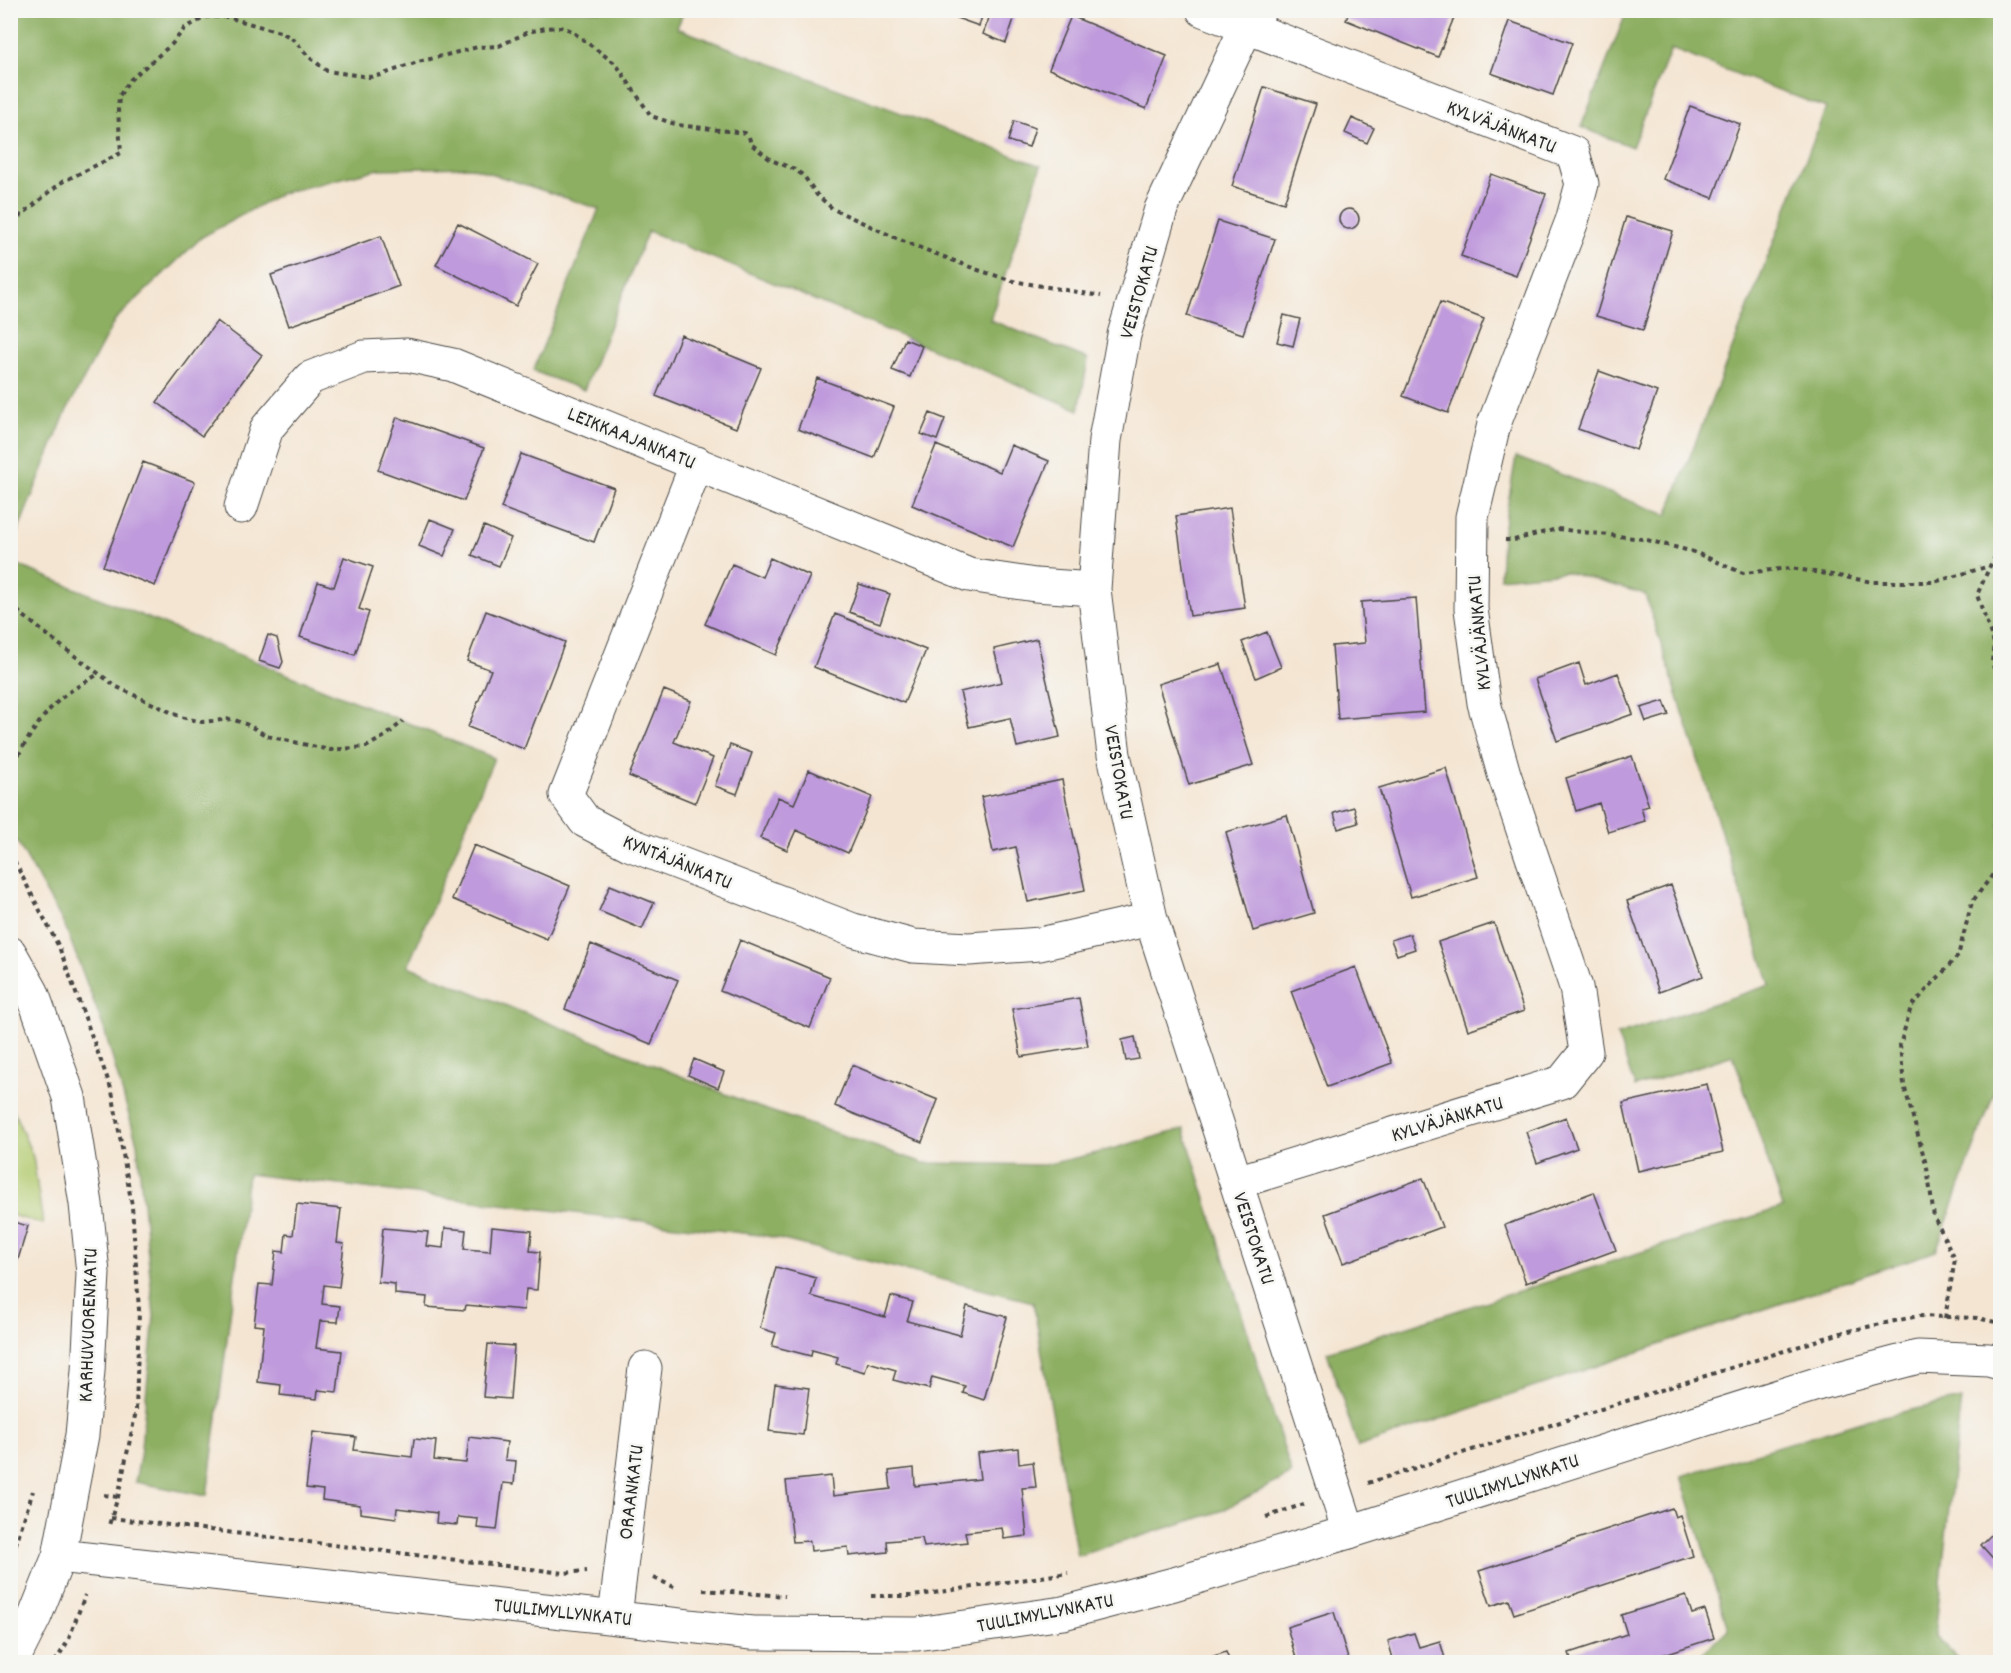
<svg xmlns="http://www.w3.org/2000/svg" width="2011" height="1673" font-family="Dekko,sans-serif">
<rect width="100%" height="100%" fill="#f6f6f2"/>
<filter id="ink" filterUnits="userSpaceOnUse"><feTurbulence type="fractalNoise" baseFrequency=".0167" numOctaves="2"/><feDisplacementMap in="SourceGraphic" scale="12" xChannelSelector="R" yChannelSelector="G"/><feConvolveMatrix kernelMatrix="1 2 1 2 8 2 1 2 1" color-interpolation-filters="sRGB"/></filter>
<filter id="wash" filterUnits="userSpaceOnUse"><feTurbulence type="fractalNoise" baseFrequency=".008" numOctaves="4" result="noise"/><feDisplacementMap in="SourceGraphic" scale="24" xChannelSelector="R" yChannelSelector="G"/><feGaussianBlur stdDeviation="1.35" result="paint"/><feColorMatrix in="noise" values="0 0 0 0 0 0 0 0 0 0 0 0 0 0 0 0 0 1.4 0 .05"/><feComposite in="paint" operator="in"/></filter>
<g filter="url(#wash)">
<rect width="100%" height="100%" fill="#f4e5d2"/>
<!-- green -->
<path fill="#b2cb70" stroke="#6e7b4e" stroke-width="1.5" d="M 10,1102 L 33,1157 L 43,1224 L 11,1215 Z"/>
<!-- forest -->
<path fill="#8daf62" stroke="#5c6d46" stroke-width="1.5" d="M 11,10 L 684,11 L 677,28 L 1041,166 L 990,320 L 1088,359 L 1079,410 L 648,231 L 584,390 L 533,371 L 599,209 L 471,167 L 379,169 L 282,193 L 202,237 L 115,320 L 66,412 L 11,548 Z
M 1627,11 L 2000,11 L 2000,1077 L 1936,1251 L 1358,1447 L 1327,1352 L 1783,1207 L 1733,1055 L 1635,1087 L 1617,1035 L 1770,985 L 1645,594 L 1566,572 L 1500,578 L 1502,537 L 1516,457 L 1667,515 L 1826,108 L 1671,49 L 1632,147 L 1581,127 Z
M 10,562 L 494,758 L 408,966 L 758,1107 L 924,1163 L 1044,1165 L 1097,1153 L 1184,1129 L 1292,1474 L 1221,1511 L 1077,1556 L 1033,1302 L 767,1236 L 248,1174 L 207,1496 L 135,1482 L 140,1457 L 154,1316 L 137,1143 L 104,1029 L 65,926 L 11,831 Z
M 1961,1399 L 1935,1636 L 1961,1662 L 1694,1662 L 1728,1629 L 1681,1476 L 1861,1421 Z"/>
<g id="blocks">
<!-- building -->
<path fill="#bf9adc" d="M 934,10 L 984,10 L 979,26 Z
M 992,10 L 1017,10 L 1006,43 L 983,34 Z
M 1350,10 L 1457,10 L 1438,57 L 1346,20 Z
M 1071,16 L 1167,56 L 1146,109 L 1049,69 Z
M 1509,21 L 1572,43 L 1553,95 L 1491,73 Z
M 1264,87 L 1316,104 L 1284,203 L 1232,186 Z
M 1690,106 L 1740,124 L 1713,198 L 1663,179 Z
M 1352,118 L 1374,128 L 1367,143 L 1345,133 Z
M 1014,121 L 1035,128 L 1029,147 L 1008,141 Z
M 1491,174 L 1546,194 L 1516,276 L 1461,256 Z
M1339 219a10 10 0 1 1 20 0a10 10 0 1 1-20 0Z
M 1626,217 L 1673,231 L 1643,330 L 1596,316 Z
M 1218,221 L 1275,239 L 1243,334 L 1187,316 Z
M 458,223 L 538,264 L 516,306 L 436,265 Z
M 381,236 L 399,286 L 289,326 L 271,275 Z
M 1440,302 L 1484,319 L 1448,413 L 1403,396 Z
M 1284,315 L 1300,319 L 1293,346 L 1277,342 Z
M 217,321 L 262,355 L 202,436 L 157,402 Z
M 681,335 L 761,368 L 736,428 L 656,396 Z
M 905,339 L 922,346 L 910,377 L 892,370 Z
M 1599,371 L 1657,392 L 1636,450 L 1578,429 Z
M 817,378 L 894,407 L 874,458 L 798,429 Z
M 930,413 L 945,419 L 937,440 L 921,434 Z
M 397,417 L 484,448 L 464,501 L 378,470 Z
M 936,445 L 1000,472 L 1011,445 L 1049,461 L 1013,547 L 912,505 Z
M 521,454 L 614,488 L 594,542 L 501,508 Z
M 143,462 L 195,482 L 155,586 L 103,566 Z
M 1230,508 L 1245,608 L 1190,616 L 1176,516 Z
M 430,519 L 455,529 L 444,556 L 419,546 Z
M 484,526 L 511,538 L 499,566 L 472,555 Z
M 344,557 L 373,567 L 359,609 L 369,612 L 355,655 L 300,637 L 318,582 L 334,587 Z
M 770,558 L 810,576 L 776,655 L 705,624 L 732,564 L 762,577 Z
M 859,584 L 890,594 L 880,623 L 849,612 Z
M 1416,598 L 1425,712 L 1338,719 L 1332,646 L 1365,643 L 1361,602 Z
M 486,611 L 565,642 L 524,749 L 468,727 L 491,670 L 467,661 Z
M 835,614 L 926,650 L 904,703 L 814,667 Z
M 1267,632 L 1281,667 L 1256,678 L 1242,642 Z
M 268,635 L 277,638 L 283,662 L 280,668 L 259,661 Z
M 1037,639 L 1060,737 L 1017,747 L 1010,718 L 969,727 L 960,692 L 1002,682 L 994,649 Z
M 1579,663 L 1586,685 L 1618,673 L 1633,714 L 1557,741 L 1535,679 Z
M 1221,664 L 1253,765 L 1189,785 L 1158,684 Z
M 664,690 L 691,701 L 674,742 L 713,758 L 695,803 L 629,776 Z
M 1664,701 L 1669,715 L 1646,722 L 1641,708 Z
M 730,745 L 752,753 L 737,794 L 715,786 Z
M 1632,756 L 1649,806 L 1641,808 L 1645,821 L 1608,832 L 1599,803 L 1576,811 L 1566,778 Z
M 1446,768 L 1478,877 L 1411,897 L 1379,788 Z
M 809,770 L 872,797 L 848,853 L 796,830 L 787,850 L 760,838 L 778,797 L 794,804 Z
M 1062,780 L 1085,890 L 1028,902 L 1016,847 L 993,852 L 981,797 Z
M 1354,807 L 1358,823 L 1338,829 L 1334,813 Z
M 1287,815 L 1314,913 L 1253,931 L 1226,832 Z
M 474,845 L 570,886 L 547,939 L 452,899 Z
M 610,885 L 654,903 L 642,929 L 599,911 Z
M 1671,885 L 1703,976 L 1659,992 L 1627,901 Z
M 1494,923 L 1524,1011 L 1468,1030 L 1438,942 Z
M 1410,934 L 1415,949 L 1397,955 L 1391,940 Z
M 740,940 L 830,977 L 810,1028 L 720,991 Z
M 591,944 L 678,980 L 651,1044 L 565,1009 Z
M 1356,967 L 1392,1063 L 1327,1087 L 1291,991 Z
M 1079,998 L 1088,1046 L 1021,1057 L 1012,1009 Z
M 1135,1037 L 1139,1059 L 1126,1061 L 1122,1040 Z
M 694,1059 L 724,1072 L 718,1088 L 688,1075 Z
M 852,1065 L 938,1100 L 922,1142 L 835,1106 Z
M 1707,1084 L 1723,1152 L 1638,1171 L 1623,1103 Z
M 1566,1117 L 1577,1148 L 1537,1163 L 1526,1132 Z
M 1423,1178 L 1442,1227 L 1343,1263 L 1325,1214 Z
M 1594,1192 L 1616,1250 L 1526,1283 L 1505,1225 Z
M 297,1204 L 341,1209 L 337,1243 L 344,1244 L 339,1287 L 324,1285 L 322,1304 L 340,1306 L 338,1322 L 320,1321 L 316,1348 L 342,1351 L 337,1392 L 318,1390 L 317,1399 L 280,1395 L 281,1385 L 258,1382 L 264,1326 L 254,1325 L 259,1284 L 272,1285 L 276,1251 L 284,1252 L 286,1234 L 293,1235 Z
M 10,1221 L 28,1226 L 11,1283 L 10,1283 Z
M 492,1227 L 532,1231 L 530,1251 L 540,1252 L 537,1290 L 526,1289 L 524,1310 L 466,1305 L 465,1310 L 426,1307 L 427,1297 L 395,1294 L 395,1284 L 378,1282 L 383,1228 L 428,1232 L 426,1246 L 443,1248 L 445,1228 L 466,1230 L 464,1249 L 490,1251 Z
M 776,1267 L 816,1278 L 811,1296 L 885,1317 L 891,1296 L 913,1302 L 907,1321 L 960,1335 L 967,1306 L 1007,1317 L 984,1400 L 963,1393 L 965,1386 L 932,1377 L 929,1389 L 893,1380 L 896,1370 L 868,1362 L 865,1372 L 836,1364 L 838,1357 L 812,1350 L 811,1356 L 772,1346 L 776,1333 L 760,1328 Z
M 488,1344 L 514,1346 L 510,1399 L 483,1397 Z
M 775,1384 L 809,1388 L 803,1435 L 769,1431 Z
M 313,1432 L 356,1437 L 354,1450 L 412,1457 L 414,1439 L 436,1441 L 434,1460 L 466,1463 L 469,1437 L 507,1442 L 505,1460 L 516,1461 L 514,1484 L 503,1483 L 497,1530 L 477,1528 L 478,1519 L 458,1517 L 457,1525 L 436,1523 L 437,1513 L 397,1508 L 396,1518 L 360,1513 L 360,1505 L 322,1500 L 323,1490 L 306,1488 Z
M 1018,1448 L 1019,1464 L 1033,1462 L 1036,1487 L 1022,1488 L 1027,1536 L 1004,1539 L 1002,1528 L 965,1532 L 967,1542 L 924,1547 L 922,1538 L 887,1541 L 888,1552 L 849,1556 L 848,1547 L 811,1551 L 810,1541 L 793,1542 L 786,1481 L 831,1476 L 833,1496 L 891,1489 L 889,1471 L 914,1468 L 915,1486 L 980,1479 L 977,1453 Z
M 1672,1508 L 1675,1517 L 1680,1515 L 1693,1556 L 1514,1614 L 1509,1600 L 1491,1606 L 1479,1571 Z
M 2000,1526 L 2000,1566 L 1981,1545 Z
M 1686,1595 L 1692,1614 L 1705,1610 L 1714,1638 L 1643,1661 L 1644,1662 L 1572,1662 L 1569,1653 L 1627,1634 L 1621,1615 Z
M 1334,1612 L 1349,1662 L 1297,1662 L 1287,1627 Z
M 1414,1633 L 1419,1647 L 1440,1641 L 1446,1662 L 1394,1662 L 1388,1641 Z
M 1226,1652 L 1230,1662 L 1196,1662 Z"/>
</g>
</g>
<g filter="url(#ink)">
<use href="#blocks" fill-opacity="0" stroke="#494744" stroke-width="1.5"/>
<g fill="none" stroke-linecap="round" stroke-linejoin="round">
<defs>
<path id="minor" d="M 1203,10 L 1573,153 L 1582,184 L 1572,221 L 1494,424 L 1472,517 L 1471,609 L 1484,703 L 1504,774 L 1576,987 L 1586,1052 L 1562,1082 L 1237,1182
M 1259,11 L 1246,28 L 1161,209 L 1124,335 L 1105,440 L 1094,589 L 1114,755 L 1151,919 L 1349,1532
M 697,463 L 566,795 L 585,821 L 629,844 L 853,930 L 913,946 L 969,949 L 1040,944 L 1151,919
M 241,507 L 267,428 L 310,378 L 364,357 L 407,355 L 453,365 L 969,575 L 1035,585 L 1094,589
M 615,1617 L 645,1368"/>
<path id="tertiary" d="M 10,953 L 32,992 L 69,1097 L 86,1204 L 93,1273 L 88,1371 L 82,1435 L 59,1556 L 35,1616 L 12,1662
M 59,1556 L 752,1633 L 917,1634 L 1063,1613 L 1174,1584 L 1349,1532 L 1820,1383 L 1918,1357 L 1989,1360 L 2000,1363"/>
</defs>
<!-- minor casing -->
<use href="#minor" stroke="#494744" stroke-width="35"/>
<!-- tertiary casing -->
<use href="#tertiary" stroke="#494744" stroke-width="35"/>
<!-- path -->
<path stroke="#494744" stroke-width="4" stroke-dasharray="4.5 4.5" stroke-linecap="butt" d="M 10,243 L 19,217 L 62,182 L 121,153 L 118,110 L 119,96 L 131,79 L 172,44 L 185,28 L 206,17 L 227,17 L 283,33 L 294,40 L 308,56 L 327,71 L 369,77 L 381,75 L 418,62 L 478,47 L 499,46 L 528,32 L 546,28 L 562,27 L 570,30 L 616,64 L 651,116 L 678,125 L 745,133 L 749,137 L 751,144 L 771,160 L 794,169 L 804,176 L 817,195 L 833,209 L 905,242 L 978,270 L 1013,281 L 1101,296
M 1505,540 L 1514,540 L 1557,529 L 1643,539 L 1694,552 L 1743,573 L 1791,568 L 1873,582 L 1934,582 L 1990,566
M 2000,548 L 1990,566 L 1977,595 L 1994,643 L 1992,662 L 2000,687
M 10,605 L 60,645 L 117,687 L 181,717 L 202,722 L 232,719 L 248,725 L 267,736 L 330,750 L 366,747 L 387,735 L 403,721
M 10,771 C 21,749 36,724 52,707 C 65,693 83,683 99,674
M 10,853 L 59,947 L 112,1091 L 132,1206 L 139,1310 L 136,1411 L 118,1497 L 108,1528
M 1945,1318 L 1955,1259 L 1934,1217 L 1927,1168 L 1904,1085 L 1900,1045 L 1911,1007 L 1958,956 L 1972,902 L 2000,865
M 1368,1483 L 1844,1332 L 1918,1316 L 1977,1318 L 2000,1323
M 104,1495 L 118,1497
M 1266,1517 L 1304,1504
M 111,1518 L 564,1573 L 587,1571
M 10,1562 L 33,1491
M 654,1578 L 674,1587
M 703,1590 L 785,1596
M 871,1596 L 913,1596 L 1068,1573
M 55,1662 L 68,1641 L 85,1595"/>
<!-- minor -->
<use href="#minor" stroke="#fff" stroke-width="33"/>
<!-- tertiary -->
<use href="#tertiary" stroke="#fff" stroke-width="33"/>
</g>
</g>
<g text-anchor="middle" stroke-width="5" stroke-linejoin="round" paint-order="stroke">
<!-- street labels -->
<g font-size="21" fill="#2b2b2b" stroke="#f6f6f2">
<text transform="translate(1502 126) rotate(21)" y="7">KYLVÄJÄNKATU</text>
<text transform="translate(1138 292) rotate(-74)" y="7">VEISTOKATU</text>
<text transform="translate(632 437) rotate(22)" y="7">LEIKKAAJANKATU</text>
<text transform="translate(1478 633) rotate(-95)" y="7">KYLVÄJÄNKATU</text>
<text transform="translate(1120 772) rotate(80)" y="7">VEISTOKATU</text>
<text transform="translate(678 861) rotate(22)" y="7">KYNTÄJÄNKATU</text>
<text transform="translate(1447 1118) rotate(-17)" y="7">KYLVÄJÄNKATU</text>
<text transform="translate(1255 1238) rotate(72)" y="7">VEISTOKATU</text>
<text transform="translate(87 1325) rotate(-88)" y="7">KARHUVUORENKATU</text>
<text transform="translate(1512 1480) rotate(-18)" y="7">TUULIMYLLYNKATU</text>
<text transform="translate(630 1492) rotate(-83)" y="7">ORAANKATU</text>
<text transform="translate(563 1611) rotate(6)" y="7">TUULIMYLLYNKATU</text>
<text transform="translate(1045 1612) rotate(-11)" y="7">TUULIMYLLYNKATU</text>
</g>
</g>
<!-- margin -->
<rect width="2011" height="1673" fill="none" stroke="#f6f6f2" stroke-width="36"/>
</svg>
